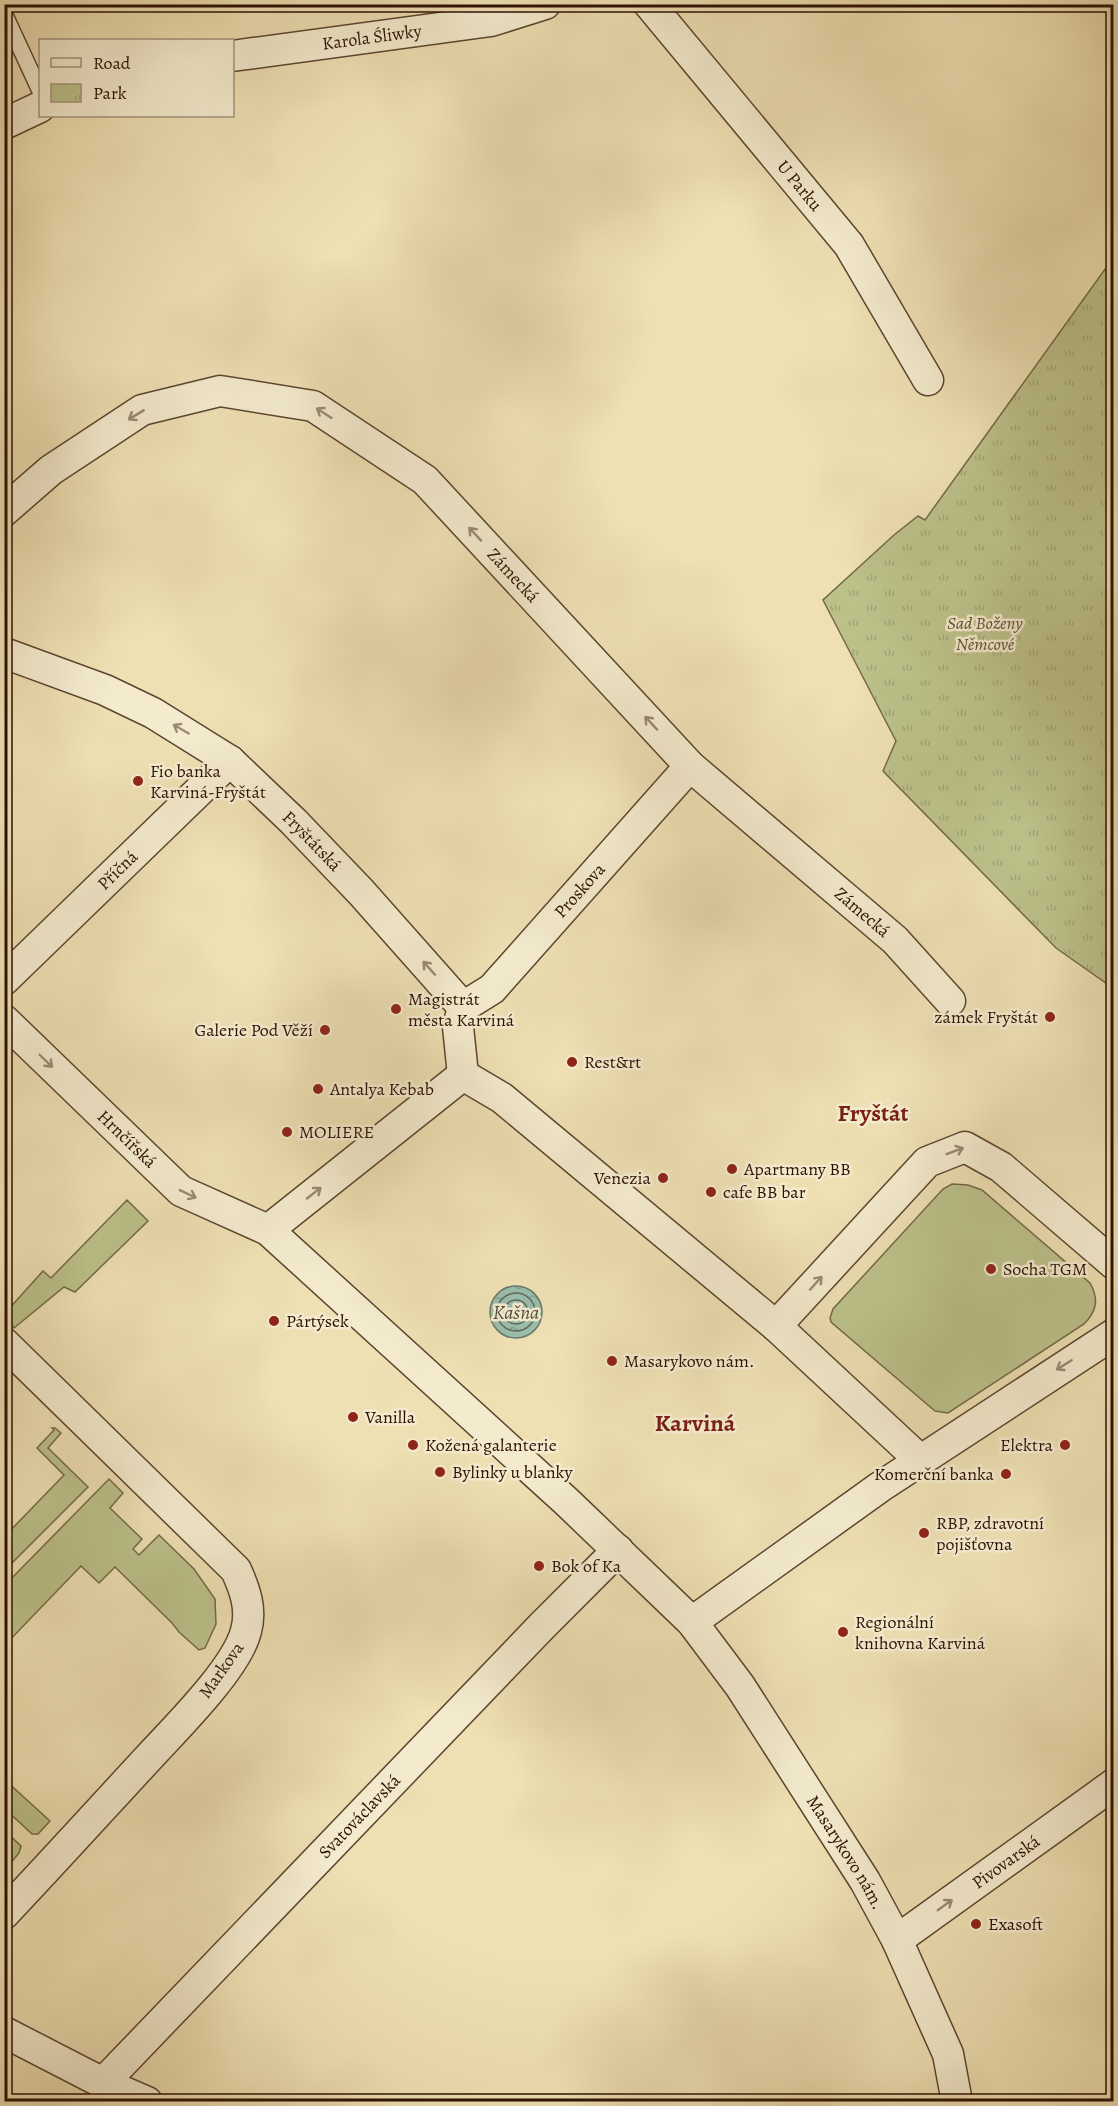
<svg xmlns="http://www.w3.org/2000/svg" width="1118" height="2106" font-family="Alegreya,serif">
<defs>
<pattern id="park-tufts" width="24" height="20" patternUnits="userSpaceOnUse" patternTransform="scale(1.5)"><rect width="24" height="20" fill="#bcc18a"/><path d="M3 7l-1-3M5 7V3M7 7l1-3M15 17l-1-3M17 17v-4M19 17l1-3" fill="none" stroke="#a2a575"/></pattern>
<pattern id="water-ripples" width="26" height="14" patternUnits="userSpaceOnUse" patternTransform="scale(1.5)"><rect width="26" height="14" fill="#99bdac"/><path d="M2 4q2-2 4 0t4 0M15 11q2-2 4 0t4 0" fill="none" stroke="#84a192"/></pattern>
</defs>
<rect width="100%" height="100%" fill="#eee0b3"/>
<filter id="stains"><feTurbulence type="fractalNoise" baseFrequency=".00333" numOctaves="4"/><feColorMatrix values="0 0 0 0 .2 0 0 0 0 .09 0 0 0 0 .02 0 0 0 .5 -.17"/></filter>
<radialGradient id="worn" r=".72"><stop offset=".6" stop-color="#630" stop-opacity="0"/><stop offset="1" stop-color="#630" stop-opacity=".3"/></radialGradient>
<!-- grass -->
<path fill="#bcc18a" stroke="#746947" stroke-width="1.5" d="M 952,1184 L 968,1185 L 982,1190 L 1090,1283 C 1099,1299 1097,1311 1084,1324 L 948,1413 L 935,1411 L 831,1322 L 830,1318 L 833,1309 L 943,1189 Z
M 127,1200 L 148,1221 L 75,1292 L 64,1287 L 14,1328 L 5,1316 L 7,1311 L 43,1271 L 51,1278 Z
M 52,1428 L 55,1428 L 61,1433 L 48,1448 L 88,1487 L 5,1570 L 5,1536 L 64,1475 L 37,1448 L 54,1430 Z
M 109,1479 L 123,1493 L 110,1508 L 142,1539 L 133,1549 L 139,1555 L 159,1535 L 194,1569 L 215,1599 L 216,1624 L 205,1648 L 199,1650 L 179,1632 L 172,1623 L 115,1567 L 99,1583 L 81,1566 L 5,1645 L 5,1585 Z
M 5,1780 L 50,1821 L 38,1834 L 32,1834 L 5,1809 Z
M 5,1831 L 21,1846 L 19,1853 L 5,1870 Z"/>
<!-- park -->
<path fill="url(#park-tufts)" stroke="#746947" stroke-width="1.5" d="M 1113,258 L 1113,988 L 1056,948 L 883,771 L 896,741 L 823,600 L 894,535 L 918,516 L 925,520 Z"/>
<!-- water -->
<path fill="url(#water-ripples)" stroke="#6d7869" stroke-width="1.5" d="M490 1312a26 26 0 1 1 52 0a26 26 0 1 1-52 0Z"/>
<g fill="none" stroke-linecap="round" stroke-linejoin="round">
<!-- shore -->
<path stroke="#626758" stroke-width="1.5" d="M497 1312a19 19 0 1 1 38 0a19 19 0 1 1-38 0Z
M504 1312a12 12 0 1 1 24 0a12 12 0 1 1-24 0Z"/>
<defs>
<path id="lane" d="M 4,13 L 40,91"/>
<g id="street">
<path id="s1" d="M 649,4 L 849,245 L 928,380"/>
<path id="s2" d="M 232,56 L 491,21 L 545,4"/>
<path d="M 4,124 L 40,107"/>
<path id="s3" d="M 4,511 L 51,470 L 142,410 L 220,391 L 313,406 L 425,480 L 690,766 L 895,940 L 950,1001"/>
<path id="s4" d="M 4,653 L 105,690 L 153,713 L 230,761 L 293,821 L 361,892 L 463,1007 L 458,1027 L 463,1075"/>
<path id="s5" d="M 4,980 L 230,761"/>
<path id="s6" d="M 463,1007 L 492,989 L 690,766"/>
<path id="s7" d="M 4,1020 L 181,1191 L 268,1230 L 567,1502 L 692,1622 L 740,1686 L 865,1881 L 897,1940 L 948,2054 L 957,2102"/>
<path d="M 463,1075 L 502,1098 L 776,1326 L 920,1460"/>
<path d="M 268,1230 L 463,1075"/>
<path d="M 776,1326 L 927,1162 L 965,1147 L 1001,1167 L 1114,1264"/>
<path d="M 4,1343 L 236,1570 C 245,1590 252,1609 246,1631 C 237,1667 179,1725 153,1753 C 103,1807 54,1861 4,1914"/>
<path d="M 692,1622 L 880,1487 L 1114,1334"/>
<path id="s8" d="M 897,1940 L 1114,1784"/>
<path d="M 4,2032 L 103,2083 L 147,2102"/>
<path id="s9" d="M 103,2083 L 542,1626 L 618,1550"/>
</g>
</defs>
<!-- lane casing -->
<use href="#lane" stroke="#5c4530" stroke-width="18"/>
<!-- street casing -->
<use href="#street" stroke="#5c4530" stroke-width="33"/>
<!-- lane -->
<use href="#lane" stroke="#f4ebce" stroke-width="15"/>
<!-- street -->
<use href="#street" stroke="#f4ebce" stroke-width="30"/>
</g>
<!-- one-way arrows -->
<defs><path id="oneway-shaft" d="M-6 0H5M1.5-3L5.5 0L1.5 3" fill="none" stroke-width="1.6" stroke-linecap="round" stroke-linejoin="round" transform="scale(1.5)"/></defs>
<g stroke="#9a8973">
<use href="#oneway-shaft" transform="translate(324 413) rotate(-147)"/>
<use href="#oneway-shaft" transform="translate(136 415) rotate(149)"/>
<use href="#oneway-shaft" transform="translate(475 534) rotate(-133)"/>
<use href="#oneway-shaft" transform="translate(651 723) rotate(-133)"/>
<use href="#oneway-shaft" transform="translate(181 729) rotate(-150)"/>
<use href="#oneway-shaft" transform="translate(429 968) rotate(-132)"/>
<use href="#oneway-shaft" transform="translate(46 1061) rotate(44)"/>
<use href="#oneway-shaft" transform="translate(955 1151) rotate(-21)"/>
<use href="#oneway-shaft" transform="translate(314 1193) rotate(-38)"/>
<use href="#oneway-shaft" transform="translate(188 1194) rotate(26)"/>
<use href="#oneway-shaft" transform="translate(816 1283) rotate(-48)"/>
<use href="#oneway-shaft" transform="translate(1064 1365) rotate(148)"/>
<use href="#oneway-shaft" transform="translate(945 1905) rotate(-36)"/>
</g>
<!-- markers -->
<g fill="#8f2418" stroke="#f4ebce" stroke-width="2">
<circle cx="138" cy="781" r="6"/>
<circle cx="396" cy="1009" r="6"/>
<circle cx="1050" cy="1017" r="6"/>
<circle cx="325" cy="1030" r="6"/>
<circle cx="572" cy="1062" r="6"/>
<circle cx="318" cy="1089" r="6"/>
<circle cx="287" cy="1132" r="6"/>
<circle cx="732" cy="1169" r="6"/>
<circle cx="663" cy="1178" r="6"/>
<circle cx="711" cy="1192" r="6"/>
<circle cx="991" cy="1269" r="6"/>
<circle cx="274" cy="1321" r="6"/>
<circle cx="612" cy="1361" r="6"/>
<circle cx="353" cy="1417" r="6"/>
<circle cx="413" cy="1445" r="6"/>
<circle cx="1065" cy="1445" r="6"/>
<circle cx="440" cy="1472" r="6"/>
<circle cx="1006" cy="1474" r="6"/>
<circle cx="924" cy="1533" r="6"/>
<circle cx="539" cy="1566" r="6"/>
<circle cx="843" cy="1632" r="6"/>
<circle cx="976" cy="1924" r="6"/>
</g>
<g text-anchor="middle" stroke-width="5" stroke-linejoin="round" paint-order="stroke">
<!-- street labels -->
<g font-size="18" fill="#2c1104" stroke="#f4ebce">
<text dy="6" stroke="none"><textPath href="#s2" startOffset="141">Karola Śliwky</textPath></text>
<text dy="6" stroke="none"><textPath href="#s1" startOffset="236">U Parku</textPath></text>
<text dy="6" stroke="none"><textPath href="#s3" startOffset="610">Zámecká</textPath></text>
<text dy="6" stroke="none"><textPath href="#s4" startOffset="366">Fryštátská</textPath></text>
<text dy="6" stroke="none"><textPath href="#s5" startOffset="158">Příčná</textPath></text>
<text dy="6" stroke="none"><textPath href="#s6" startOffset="166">Proskova</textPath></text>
<text dy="6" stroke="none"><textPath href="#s3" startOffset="1096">Zámecká</textPath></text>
<text dy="6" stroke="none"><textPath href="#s7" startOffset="171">Hrnčířská</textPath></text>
<text transform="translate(221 1670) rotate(-55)" y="6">Markova</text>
<text dy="6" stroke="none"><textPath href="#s9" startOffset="370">Svatováclavská</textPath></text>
<text dy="6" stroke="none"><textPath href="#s7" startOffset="1196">Masarykovo nám.</textPath></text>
<text dy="6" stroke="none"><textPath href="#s8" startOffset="134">Pivovarská</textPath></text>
</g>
<!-- park labels -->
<g font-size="18" font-style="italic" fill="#5e4f33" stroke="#f4ebce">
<text x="985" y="629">Sad Boženy<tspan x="985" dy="21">Němcové</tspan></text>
</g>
<!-- poi labels -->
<g font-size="18" fill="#2c1104" stroke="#f4ebce" text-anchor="start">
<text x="150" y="777">Fio banka<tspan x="150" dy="21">Karviná-Fryštát</tspan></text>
<text x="408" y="1005">Magistrát<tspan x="408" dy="21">města Karviná</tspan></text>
<text x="1038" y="1023" text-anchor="end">zámek Fryštát</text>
<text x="313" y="1036" text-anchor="end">Galerie Pod Věží</text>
<text x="584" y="1068">Rest&amp;rt</text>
<text x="330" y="1095">Antalya Kebab</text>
<text x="299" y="1138">MOLIERE</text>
<text x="744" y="1175">Apartmany BB</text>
<text x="651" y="1184" text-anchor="end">Venezia</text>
<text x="723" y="1198">cafe BB bar</text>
<text x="1003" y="1275">Socha TGM</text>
<text x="286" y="1327">Pártýsek</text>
<text x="624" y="1367">Masarykovo nám.</text>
<text x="365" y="1423">Vanilla</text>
<text x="425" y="1451">Kožená galanterie</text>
<text x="1053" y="1451" text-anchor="end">Elektra</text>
<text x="452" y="1478">Bylinky u blanky</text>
<text x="994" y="1480" text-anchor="end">Komerční banka</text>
<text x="936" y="1529">RBP, zdravotní<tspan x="936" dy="21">pojišťovna</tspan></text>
<text x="551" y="1572">Bok of Ka</text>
<text x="855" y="1628">Regionální<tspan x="855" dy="21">knihovna Karviná</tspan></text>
<text x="988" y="1930">Exasoft</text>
</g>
<!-- water labels -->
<g font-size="20" font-style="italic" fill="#524d3f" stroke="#f4ebce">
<text x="516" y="1319">Kašna</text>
</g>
<!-- district labels -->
<g font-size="24" font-weight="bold" fill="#7a1f14" stroke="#f4ebce">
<text x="873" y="1121">Fryštát</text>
<text x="695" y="1431">Karviná</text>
</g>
</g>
<!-- margin -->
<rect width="1118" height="2106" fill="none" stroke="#eee0b3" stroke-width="24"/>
<rect x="6" y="6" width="1106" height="2094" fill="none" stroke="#2c1104" stroke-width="3"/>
<rect x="12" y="12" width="1094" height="2082" fill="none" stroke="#2c1104" stroke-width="1.5"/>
<!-- legend -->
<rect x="39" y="39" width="195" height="78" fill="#f4ebce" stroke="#a4947d" stroke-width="1.5"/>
<rect x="51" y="58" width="30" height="9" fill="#f4ebce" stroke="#a4947d" stroke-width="1.5"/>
<text x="93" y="69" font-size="18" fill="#2c1104">Road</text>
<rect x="51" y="84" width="30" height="18" fill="url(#park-tufts)" stroke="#a4947d" stroke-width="1.5"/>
<text x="93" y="99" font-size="18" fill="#2c1104">Park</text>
<rect width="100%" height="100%" filter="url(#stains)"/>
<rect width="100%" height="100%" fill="url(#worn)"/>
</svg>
